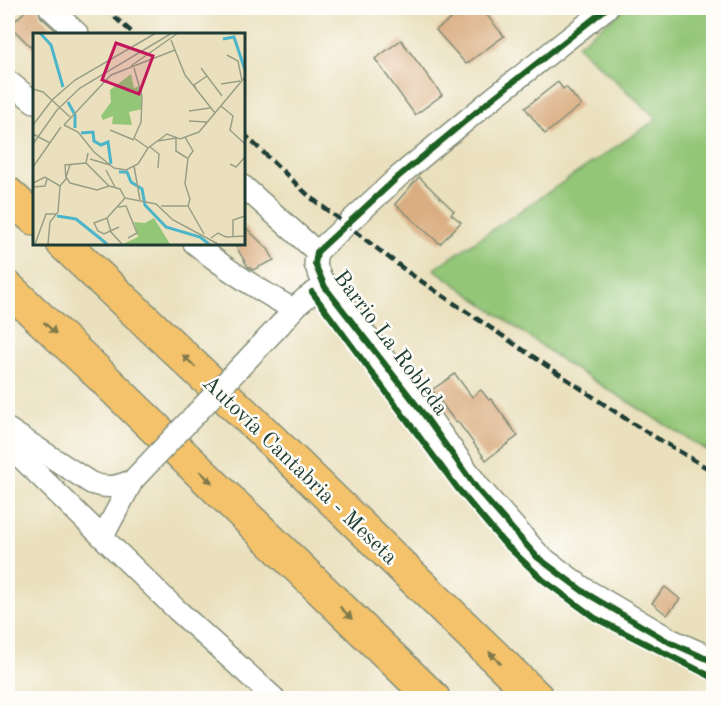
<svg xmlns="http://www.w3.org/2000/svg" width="721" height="706" font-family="'Old Standard TT',serif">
<rect width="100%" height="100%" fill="#fdfcf7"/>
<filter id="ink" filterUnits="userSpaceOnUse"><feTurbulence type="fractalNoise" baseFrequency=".0167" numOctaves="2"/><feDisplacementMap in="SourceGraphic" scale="12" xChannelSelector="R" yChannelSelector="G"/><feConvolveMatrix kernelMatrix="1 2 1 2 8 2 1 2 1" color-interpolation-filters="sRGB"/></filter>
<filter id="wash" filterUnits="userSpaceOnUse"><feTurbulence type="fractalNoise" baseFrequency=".008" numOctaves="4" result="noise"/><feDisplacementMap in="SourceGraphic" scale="24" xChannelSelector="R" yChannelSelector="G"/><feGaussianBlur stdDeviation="1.35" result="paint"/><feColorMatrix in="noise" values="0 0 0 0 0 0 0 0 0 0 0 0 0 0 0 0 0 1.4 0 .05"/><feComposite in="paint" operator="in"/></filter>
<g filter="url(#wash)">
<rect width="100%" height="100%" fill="#eae0bd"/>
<!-- green -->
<path fill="#93c677" stroke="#598256" stroke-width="1.5" d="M 626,8 L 713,8 L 713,454 L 570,366 L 434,269 L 657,119 L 577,45 Z"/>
<g id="blocks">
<!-- building -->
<path fill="#daae82" d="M 28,8 L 38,8 L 41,17 L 60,34 L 34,34 L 34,50 L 10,26 Z
M 465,8 L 481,8 L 504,36 L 466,64 L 436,30 Z
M 401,40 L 442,95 L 415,115 L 375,59 Z
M 558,82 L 563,89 L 566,87 L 581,105 L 545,134 L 525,108 Z
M 419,177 L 454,211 L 451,214 L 461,222 L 440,244 L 395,204 Z
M 243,225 L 268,249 L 274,260 L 253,270 L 248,267 L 234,243 L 243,243 Z
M 455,374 L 472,397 L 481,390 L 489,400 L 491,399 L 518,436 L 486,460 L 458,422 L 456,423 L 432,390 Z
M 665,587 L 680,599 L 667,615 L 652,603 Z"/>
</g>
</g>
<g filter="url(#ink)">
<use href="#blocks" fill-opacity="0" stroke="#848e78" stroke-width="1.5"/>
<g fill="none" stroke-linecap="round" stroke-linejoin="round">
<defs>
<path id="minor" d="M 50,8 L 78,34
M 8,81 L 34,102
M 243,186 L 317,252
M 194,243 C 225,269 257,289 293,309
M 280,325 C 293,309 305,295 325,287 L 315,264 L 317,252 L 398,177 L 493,98 L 607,8
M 8,429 L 91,483 C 108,489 117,487 133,480
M 8,445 L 177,610 L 274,698
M 103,536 L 133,480"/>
<path id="tertiary" d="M 325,287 L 422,412 L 477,489 L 537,557 L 584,592 L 669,642 L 714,662"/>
<path id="motorway" d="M 8,194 L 34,218
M 63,243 L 258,427 L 537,698
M 8,288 L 93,368 L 433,698"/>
</defs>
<!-- minor casing -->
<use href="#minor" stroke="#848e78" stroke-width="24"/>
<!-- tertiary casing -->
<use href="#tertiary" stroke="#848e78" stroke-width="30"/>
<!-- motorway casing -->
<use href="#motorway" stroke="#848e78" stroke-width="36"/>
<!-- minor -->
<use href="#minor" stroke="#fff" stroke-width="21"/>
<!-- tertiary -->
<use href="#tertiary" stroke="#fff" stroke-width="27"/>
<!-- motorway -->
<use href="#motorway" stroke="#f4c26a" stroke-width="33"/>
<!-- rail -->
<path stroke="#1f3d34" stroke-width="4.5" stroke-dasharray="9 4.5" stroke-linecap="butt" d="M 104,8 L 134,34
M 243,133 L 310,197 L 409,273 L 635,425 L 714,472"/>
<defs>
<path id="minor-bridge" d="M 133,480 L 280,325"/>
</defs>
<!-- minor-bridge casing -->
<use href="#minor-bridge" stroke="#848e78" stroke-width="24" stroke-linecap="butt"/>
<!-- minor-bridge -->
<use href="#minor-bridge" stroke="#fff" stroke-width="21"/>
<defs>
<path id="cycleway" d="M 607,8 L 493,98 L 398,177 L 317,252 L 315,264 L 325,287 L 422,412 L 477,489 L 537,557 L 584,592 L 669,642 L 714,662
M 312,292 L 458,489 L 503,542 L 543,580 L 595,618 L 714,678"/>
</defs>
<!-- cycleway casing -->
<use href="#cycleway" stroke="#fdfcf7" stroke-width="10"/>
<!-- cycleway -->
<use href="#cycleway" stroke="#1b5e20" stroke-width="6"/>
</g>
<!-- one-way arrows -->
<defs><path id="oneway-solid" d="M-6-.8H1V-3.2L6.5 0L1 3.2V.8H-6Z" transform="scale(1.5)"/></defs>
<g fill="#7f794c">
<use href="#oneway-solid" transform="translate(50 328) rotate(43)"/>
<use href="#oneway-solid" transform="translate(189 361) rotate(-136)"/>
<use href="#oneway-solid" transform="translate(206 477) rotate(44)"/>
<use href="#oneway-solid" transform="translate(346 613) rotate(45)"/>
<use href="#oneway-solid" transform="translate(495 658) rotate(-135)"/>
</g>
</g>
<g text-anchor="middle" stroke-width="5" stroke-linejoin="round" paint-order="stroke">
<!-- street labels -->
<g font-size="22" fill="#1f3d34" stroke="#fdfcf7">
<text transform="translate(392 342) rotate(53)" y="8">Barrio La Robleda</text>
<text transform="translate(301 469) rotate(44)" y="8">Autovía Cantabria - Meseta</text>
</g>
</g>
<!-- overview -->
<g transform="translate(33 33)">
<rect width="212" height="212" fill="#eae0bd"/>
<path d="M 98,41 L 101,55 L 107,53 L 109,76 L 96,79 L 99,92 L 79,91 L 80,83 L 70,87 L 68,83 L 78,69 L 77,57 ZM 121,185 L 137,211 L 90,211 L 105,204 L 101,189 L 112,190 Z" fill="#93c677"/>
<path fill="none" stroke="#4cb5ca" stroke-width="3" d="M 7,0 L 18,12 L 30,54M 190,6 L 201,4 L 212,37M 35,69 L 42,82 L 42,95M 48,100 L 60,99 L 61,108 L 68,112 L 75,109 L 78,131M 86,139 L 94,139 L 98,149 L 109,156 L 112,172 L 133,194 L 167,204 L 176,211M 24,183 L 43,186 L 74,211"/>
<path fill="none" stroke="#999f86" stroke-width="1.5" d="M 138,7 L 152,42 L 182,80M 194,22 L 205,28 L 209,48M 98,33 L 145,0M 101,35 L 109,63 L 108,89 L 101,105 L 115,115M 168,35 L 189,63M 188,51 L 207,48M 163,55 L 161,52 L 174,43M 0,56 L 10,59 L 37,84M 188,73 L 200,83 L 197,97 L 212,111M 156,78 L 177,75M 156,88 L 174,89M 0,92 L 19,67 L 42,47 L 123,0M 31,92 L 45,99 L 61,119 L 81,135 L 93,137 L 105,131 L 115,115 L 134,101 L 147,106 L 166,99 L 212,44M 31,92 L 78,42 L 142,17M 77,97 L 101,107M 0,101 L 17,110M 152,104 L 160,118 L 155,125 L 152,151 L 157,166 L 155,173M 143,105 L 143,118 L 154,125M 125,108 L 143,105M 0,111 L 24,77 L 47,55 L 139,0M 117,114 L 126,121 L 125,135M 57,126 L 77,132M 53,130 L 76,153 L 87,156 L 92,165M 197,131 L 203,134 L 212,124M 37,132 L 33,144 L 37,150 L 64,157 L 76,153M 101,133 L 107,167M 0,134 L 28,94M 73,137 L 82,154M 0,150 L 12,144 L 27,153M 0,154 L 12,153 L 14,146M 128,173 L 155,173M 155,173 L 171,201M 85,174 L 93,173 L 104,200 L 95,205M 74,185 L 61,190 L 65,198 L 71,201 L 86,194M 200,204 L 200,187 L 212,183M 178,205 L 185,200 L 193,204 L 212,203M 2,211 L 13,181 L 23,181M 15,211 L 17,189 L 25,179 L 27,153 L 33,146 L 32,132 L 53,130 L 55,120M 89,211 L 78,199 L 74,185 L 92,165 L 123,171 L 140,187 L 185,211"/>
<path fill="#c2185b" fill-opacity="0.15" stroke="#c2185b" stroke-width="3" d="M 83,10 L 120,23 L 106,61 L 69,47 Z"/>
<rect width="212" height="212" fill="none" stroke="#1f3d34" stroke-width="3"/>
</g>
<!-- margin -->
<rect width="721" height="706" fill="none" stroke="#fdfcf7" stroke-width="30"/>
</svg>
